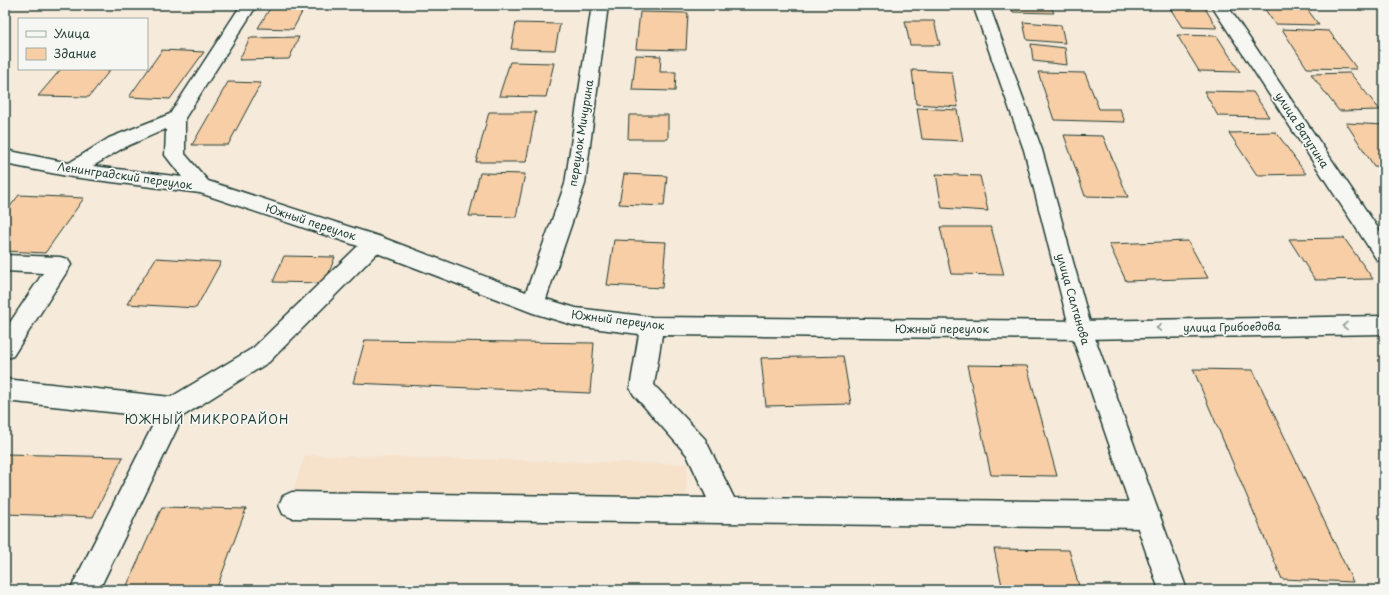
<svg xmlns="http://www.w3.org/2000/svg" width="1389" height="595" font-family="'Playpen Sans',sans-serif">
<rect width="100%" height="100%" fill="#f6eadb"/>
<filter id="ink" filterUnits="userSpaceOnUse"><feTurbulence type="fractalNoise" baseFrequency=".025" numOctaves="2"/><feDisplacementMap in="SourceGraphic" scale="8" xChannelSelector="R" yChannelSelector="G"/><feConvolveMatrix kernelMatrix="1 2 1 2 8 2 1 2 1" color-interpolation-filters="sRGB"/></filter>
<g filter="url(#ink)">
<!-- built -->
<path fill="#f6e2cb" d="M 305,455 L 687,464 L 686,500 L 293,490 Z"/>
<!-- building -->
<path fill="#f7cea6" stroke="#1f3d34" d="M 272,5 L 306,5 L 293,29 L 258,28 Z
M 1010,5 L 1050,5 L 1054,13 L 1013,12 Z
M 1168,5 L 1203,5 L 1217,28 L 1182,27 Z
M 1262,5 L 1304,5 L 1319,25 L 1275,24 Z
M 640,12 L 688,13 L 686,50 L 636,49 Z
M 905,21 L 934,21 L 940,45 L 910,45 Z
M 1023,22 L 1061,25 L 1065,43 L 1027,40 Z
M 516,23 L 560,24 L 555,50 L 511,49 Z
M 1282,29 L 1329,31 L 1357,69 L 1307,68 Z
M 1177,35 L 1217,36 L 1240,72 L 1199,71 Z
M 299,37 L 289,59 L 239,60 L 250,38 Z
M 1031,44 L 1065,48 L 1067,65 L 1033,61 Z
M 162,50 L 204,52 L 170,99 L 129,97 Z
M 636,55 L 661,56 L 660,72 L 676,72 L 675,91 L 632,90 Z
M 510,62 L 554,63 L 546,97 L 499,96 Z
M 61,69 L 70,69 L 110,70 L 89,97 L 38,96 Z
M 912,70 L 952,72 L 958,107 L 916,104 Z
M 1038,72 L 1085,73 L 1099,109 L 1120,109 L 1125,122 L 1054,120 Z
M 1350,73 L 1380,110 L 1339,111 L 1311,74 Z
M 228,82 L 261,83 L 228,145 L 192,145 Z
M 1204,91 L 1253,92 L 1269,117 L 1218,116 Z
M 917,108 L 957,110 L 963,141 L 922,139 Z
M 489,112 L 536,112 L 526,162 L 476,162 Z
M 629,115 L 668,115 L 668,139 L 628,139 Z
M 1346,123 L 1384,125 L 1384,167 L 1374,166 Z
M 1276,132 L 1306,174 L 1257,175 L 1229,133 Z
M 1064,135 L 1103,136 L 1128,197 L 1085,196 Z
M 480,173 L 525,174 L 516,217 L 469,216 Z
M 624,174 L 667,176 L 664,206 L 619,204 Z
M 936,174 L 980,176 L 988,211 L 942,208 Z
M 19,195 L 84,198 L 45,253 L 5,251 L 5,213 Z
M 940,227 L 991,227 L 1004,275 L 951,274 Z
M 1344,238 L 1373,279 L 1315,280 L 1289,239 Z
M 614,240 L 666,242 L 662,288 L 607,285 Z
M 1188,241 L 1208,278 L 1126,281 L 1109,244 Z
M 284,256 L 335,257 L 325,283 L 273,282 Z
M 156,258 L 221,262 L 196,308 L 127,304 Z
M 365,340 L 594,343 L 590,393 L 353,383 Z
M 843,356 L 851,404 L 766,406 L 761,358 Z
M 967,365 L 1027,366 L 1057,476 L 991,475 Z
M 1193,369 L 1253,370 L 1353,582 L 1282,579 Z
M 5,454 L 123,457 L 93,517 L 5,514 Z
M 162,507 L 246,509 L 216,590 L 125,590 Z
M 994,549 L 1069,550 L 1080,590 L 1003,590 Z"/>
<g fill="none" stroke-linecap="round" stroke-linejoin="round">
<defs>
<path id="minor" d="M 241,5 L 257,5 L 185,118 L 185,154 L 208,181 L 381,237 L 526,292 L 565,184 L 592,5 L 608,5 L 585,184 L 546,299 L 576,308 L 652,317 L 1081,321 L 1384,316 L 1384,334 L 1081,339 L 662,335 L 654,385 L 705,439 L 734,498 L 1145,502 L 1154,506 L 1158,515 L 1154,524 L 1145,528 L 292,518 L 283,514 L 279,505 L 283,496 L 292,492 L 707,498 L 687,455 L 634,395 L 630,388 L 639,334 L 576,326 L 533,313 L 377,253 L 269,362 L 183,416 L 99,590 L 70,590 L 157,417 L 5,401 L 5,379 L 171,397 L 253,348 L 358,246 L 200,193 L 72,177 L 5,164 L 5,150 L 69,163 L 109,138 L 170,114 ZM 166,129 L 165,155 L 182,177 L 93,166 L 123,148 Z
M 1211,5 L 1227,5 L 1384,237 L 1384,262 L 1377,260 Z
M 5,255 L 60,257 L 68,259 L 71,265 L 13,356 L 5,359 L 5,330 L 43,273 L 5,271 Z"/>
<path id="major" d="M 973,5 L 989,5 L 1042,150 L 1092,330 L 1187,590 L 1159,590 L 1070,330 L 1024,150 Z"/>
</defs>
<!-- minor casing -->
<use href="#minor" stroke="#1f3d34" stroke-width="3"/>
<!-- major casing -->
<use href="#major" stroke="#1f3d34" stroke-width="3"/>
<!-- minor -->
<use href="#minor" fill="#f6f6f2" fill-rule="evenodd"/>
<!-- major -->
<use href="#major" fill="#f6f6f2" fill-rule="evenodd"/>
</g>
<!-- one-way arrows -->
<defs><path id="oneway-chevron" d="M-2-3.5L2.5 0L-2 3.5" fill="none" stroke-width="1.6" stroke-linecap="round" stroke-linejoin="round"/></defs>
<g stroke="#8a9a93">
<use href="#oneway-chevron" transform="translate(1345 326) rotate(179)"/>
<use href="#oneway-chevron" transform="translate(1159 328) rotate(179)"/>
</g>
</g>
<g text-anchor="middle" stroke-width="3.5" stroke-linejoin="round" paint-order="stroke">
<!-- street labels -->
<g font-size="11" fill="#1f3d34" stroke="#f6f6f2">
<text transform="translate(1302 130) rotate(57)" y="4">улица Ватутина</text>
<text transform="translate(581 133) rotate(-81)" y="4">переулок Мичурина</text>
<text transform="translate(125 176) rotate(8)" y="4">Ленинградский переулок</text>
<text transform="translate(311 222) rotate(18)" y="4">Южный переулок</text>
<text transform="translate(1073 299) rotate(74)" y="4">улица Салтанова</text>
<text transform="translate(618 320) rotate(7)" y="4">Южный переулок</text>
<text transform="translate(1232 327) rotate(-1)" y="4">улица Грибоедова</text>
<text x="942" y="333">Южный переулок</text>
</g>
<!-- neighbourhood labels -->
<g font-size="12" letter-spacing="1" fill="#1f3d34" stroke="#f6f6f2">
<text x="207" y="424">ЮЖНЫЙ МИКРОРАЙОН</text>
</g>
</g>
<!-- margin -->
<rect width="1389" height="595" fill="none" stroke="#f6f6f2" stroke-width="20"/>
<rect x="10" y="10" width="1369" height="575" fill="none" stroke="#1f3d34" stroke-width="1.5" filter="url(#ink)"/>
<!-- legend -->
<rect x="18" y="18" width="130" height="52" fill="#f6f6f2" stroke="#a0aca6"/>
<rect x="26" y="31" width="20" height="6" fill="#f6f6f2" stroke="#a0aca6"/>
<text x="54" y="38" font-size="12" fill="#1f3d34">Улица</text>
<rect x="26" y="48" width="20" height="12" fill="#f7cea6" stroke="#a0aca6"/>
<text x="54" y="58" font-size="12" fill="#1f3d34">Здание</text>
</svg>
